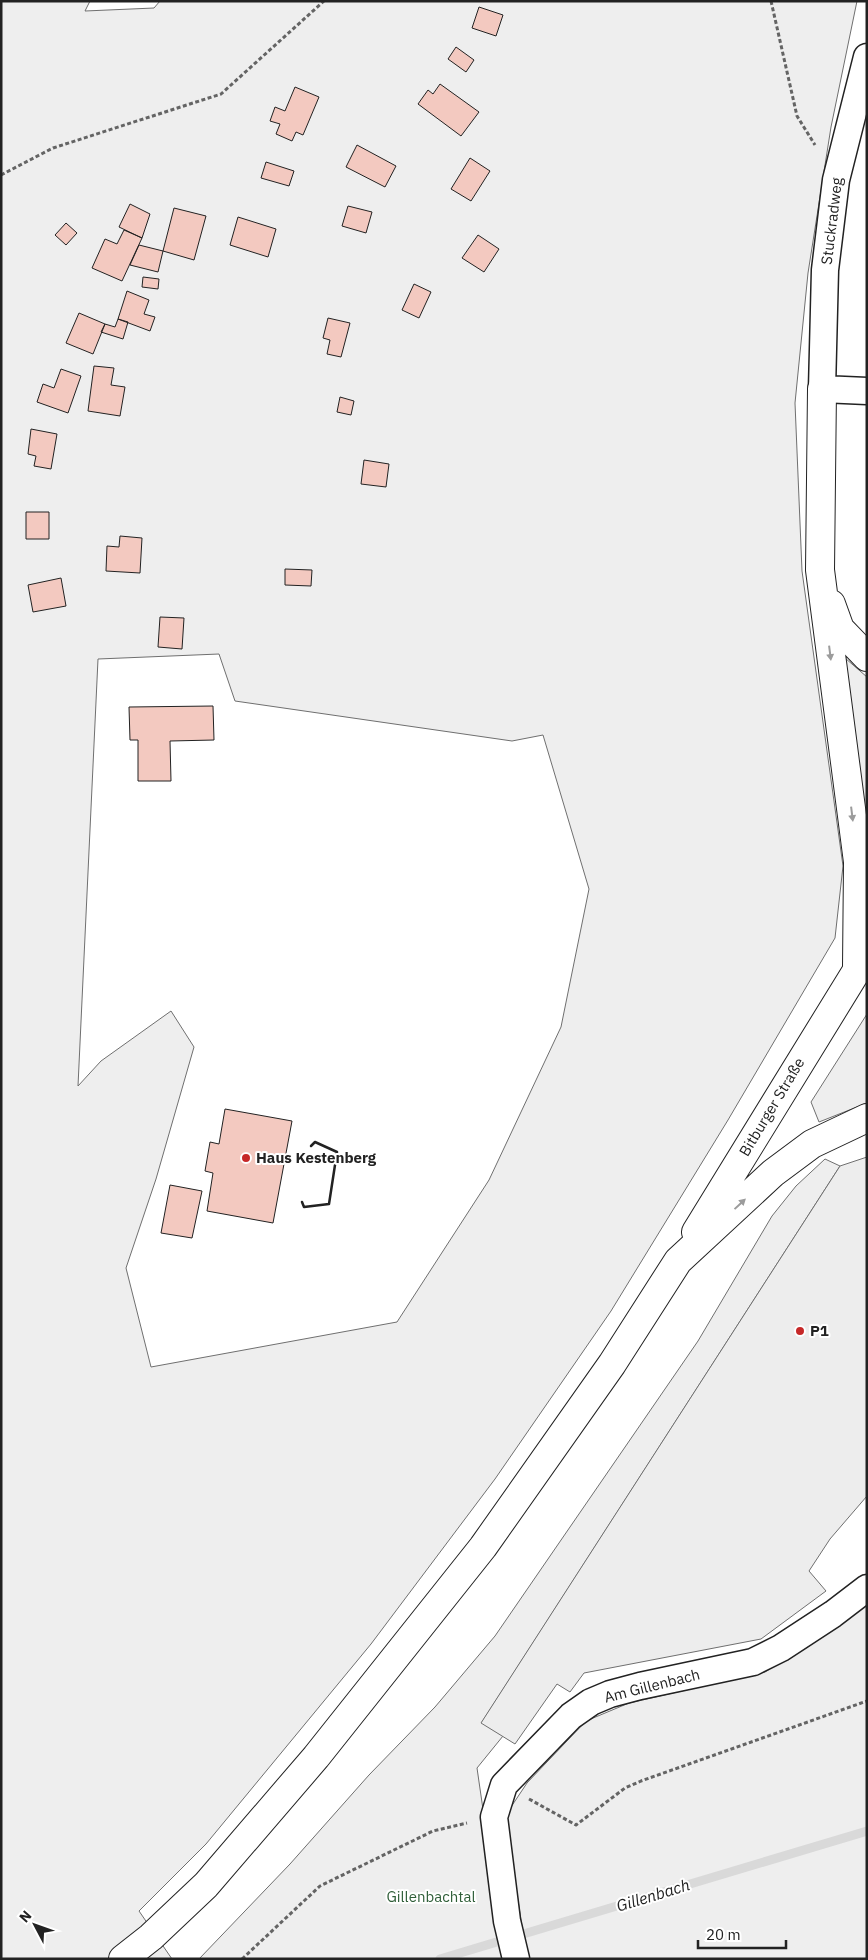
<svg xmlns="http://www.w3.org/2000/svg" width="868" height="1960" font-family="'IBM Plex Sans',sans-serif">
<rect width="100%" height="100%" fill="#fff"/>
<!-- green -->
<path fill="#eee" stroke="#6f6f6f" fill-rule="evenodd" d="M 1,1 L 90,1 L 85,11 L 154,8 L 160,1 L 857,1 L 831,127 L 808,273 L 795,403 L 802,571 L 843,866 L 835,938 L 728,1120 L 611,1311 L 495,1479 L 371,1644 L 206,1844 L 139,1911 L 172,1959 L 1,1959 ZM 219,654 L 235,701 L 512,741 L 543,735 L 589,889 L 561,1027 L 489,1180 L 397,1322 L 151,1367 L 126,1268 L 156,1179 L 194,1047 L 171,1011 L 101,1061 L 78,1086 L 98,659 Z
M 845,658 L 867,677 L 867,880 Z
M 867,1014 L 867,1103 L 819,1122 L 811,1102 Z
M 825,1159 L 840,1166 L 482,1722 L 503,1736 L 477,1768 L 493,1878 L 509,1959 L 199,1959 L 290,1864 L 369,1775 L 435,1707 L 495,1636 L 698,1341 L 772,1216 L 796,1186 Z
M 867,1605 L 867,1959 L 527,1959 L 505,1816 L 527,1783 L 586,1721 L 629,1703 L 765,1672 L 837,1626 Z"/>
<!-- parking -->
<path fill="#ededed" stroke="#6f6f6f" d="M 867,1157 L 867,1496 L 830,1539 L 809,1571 L 826,1591 L 761,1639 L 584,1673 L 570,1692 L 557,1684 L 515,1744 L 481,1723 L 840,1166 Z"/>
<g fill="none" stroke-linecap="round" stroke-linejoin="round">
<!-- stream -->
<path stroke="#d9d9d9" stroke-width="9" d="M 440,1959 L 867,1831"/>
</g>
<!-- building -->
<path fill="#f3c9c0" stroke="#222" d="M 479,7 L 503,15 L 496,36 L 472,28 Z
M 456,47 L 474,60 L 466,72 L 448,59 Z
M 440,84 L 479,112 L 461,136 L 418,104 L 428,90 L 433,94 Z
M 295,87 L 319,97 L 303,135 L 296,132 L 292,141 L 276,134 L 280,124 L 270,121 L 275,107 L 285,111 Z
M 357,145 L 396,166 L 385,187 L 346,167 Z
M 470,158 L 490,171 L 471,201 L 451,189 Z
M 266,162 L 294,171 L 289,186 L 261,178 Z
M 130,204 L 150,214 L 142,238 L 119,227 Z
M 348,206 L 372,212 L 366,233 L 342,226 Z
M 174,208 L 206,216 L 194,260 L 163,251 Z
M 238,217 L 276,229 L 268,257 L 230,245 Z
M 66,223 L 77,233 L 66,245 L 55,235 Z
M 124,230 L 142,238 L 122,281 L 92,268 L 105,239 L 117,244 Z
M 478,235 L 499,249 L 484,272 L 462,258 Z
M 139,245 L 163,251 L 158,272 L 130,265 Z
M 143,277 L 159,279 L 158,289 L 142,287 Z
M 414,284 L 431,292 L 419,318 L 402,310 Z
M 127,291 L 149,300 L 144,314 L 155,317 L 150,331 L 118,319 Z
M 79,313 L 105,324 L 93,354 L 66,343 Z
M 328,318 L 350,323 L 341,357 L 327,354 L 330,340 L 323,338 Z
M 118,319 L 128,322 L 123,339 L 101,332 L 105,324 L 115,327 Z
M 94,366 L 114,368 L 111,385 L 125,387 L 120,416 L 88,411 Z
M 61,369 L 81,376 L 68,413 L 37,402 L 43,384 L 54,388 Z
M 340,397 L 354,401 L 351,415 L 337,412 Z
M 31,429 L 57,434 L 51,469 L 34,466 L 36,456 L 28,454 Z
M 364,460 L 389,464 L 386,487 L 361,484 Z
M 26,512 L 49,512 L 49,539 L 26,539 Z
M 120,536 L 142,538 L 140,573 L 106,571 L 107,546 L 119,547 Z
M 285,569 L 312,570 L 311,586 L 285,585 Z
M 61,578 L 66,606 L 33,612 L 28,585 Z
M 160,617 L 184,618 L 182,649 L 158,647 Z
M 213,706 L 214,740 L 170,741 L 171,781 L 138,781 L 138,740 L 130,740 L 129,707 Z
M 225,1109 L 292,1121 L 273,1223 L 207,1211 L 213,1173 L 205,1171 L 210,1142 L 219,1144 Z
M 170,1185 L 202,1191 L 192,1238 L 161,1233 Z"/>
<g fill="none" stroke-linecap="round" stroke-linejoin="round">
<defs>
<path id="street" d="M 867,57 L 836,180 L 825,270 L 822,389 L 867,391
M 516,1959 L 507,1921 L 494,1817 L 504,1785 L 571,1716 L 591,1702 L 610,1694 L 640,1686 L 753,1662 L 781,1648 L 833,1614 L 867,1588"/>
<path id="primary" d="M 822,389 L 820,570 L 858,862 L 857,967
M 831,604 L 840,629 L 867,657
M 696,1232 L 867,954
M 123,1959 L 151,1937 L 206,1885 L 316,1757 L 483,1547 L 612,1364 L 678,1261 L 773,1173 L 812,1144 L 867,1118"/>
</defs>
<!-- street casing -->
<use href="#street" stroke="#222" stroke-width="29"/>
<!-- primary casing -->
<use href="#primary" stroke="#222" stroke-width="30"/>
<!-- path -->
<path stroke="#646464" stroke-width="3" stroke-dasharray="4 2.5" stroke-linecap="butt" d="M 771,1 L 797,116 L 815,145
M 1,175 L 53,148 L 221,94 L 324,1
M 529,1799 L 576,1825 L 625,1788 L 641,1781 L 867,1701
M 242,1959 L 320,1886 L 433,1831 L 467,1823"/>
<!-- street -->
<use href="#street" stroke="#fff" stroke-width="26"/>
<!-- primary -->
<use href="#primary" stroke="#fff" stroke-width="28"/>
<!-- wall -->
<path stroke="#222" stroke-width="2.5" d="M 302,1202 L 304,1207 L 329,1204 L 337,1152 L 315,1142 L 311,1146"/>
</g>
<!-- one-way arrows -->
<defs><path id="oneway-solid" d="M-6-.8H1V-3.2L6.5 0L1 3.2V.8H-6Z" transform="scale(1.25)"/></defs>
<g fill="#9c9c9c">
<use href="#oneway-solid" transform="translate(830 653) rotate(83)"/>
<use href="#oneway-solid" transform="translate(852 814) rotate(83)"/>
<use href="#oneway-solid" transform="translate(740 1204) rotate(-43)"/>
</g>
<!-- markers -->
<g fill="#c62828" stroke="#fff" stroke-width="2">
<circle cx="246" cy="1158" r="5"/>
<circle cx="800" cy="1331" r="5"/>
</g>
<g text-anchor="middle" stroke-width="4" stroke-linejoin="round" paint-order="stroke">
<!-- street labels -->
<g font-size="15" fill="#222" stroke="#fff">
<text transform="translate(832 221) rotate(-83)" y="5">Stuckradweg</text>
<text transform="translate(772 1107) rotate(-59)" y="5">Bitburger Straße</text>
<text transform="translate(652 1686) rotate(-14)" y="5">Am Gillenbach</text>
</g>
<!-- poi labels -->
<g font-size="15" font-weight="bold" fill="#222" stroke="#fff" text-anchor="start">
<text x="256" y="1163">Haus Kestenberg</text>
<text x="810" y="1336">P1</text>
</g>
<!-- park labels -->
<g font-size="15" fill="#2f5e38" stroke="#fff">
<text x="431" y="1902">Gillenbachtal</text>
</g>
<!-- water labels -->
<g font-size="16" font-style="italic" fill="#222" stroke="#fff">
<text transform="translate(653 1895) rotate(-17)" y="6">Gillenbach</text>
</g>
</g>
<!-- border -->
<rect width="868" height="1960" fill="none" stroke="#222222" stroke-width="5"/>
<!-- north arrow -->
<g transform="translate(35 1925) rotate(311)" stroke="#ffffff" stroke-width="4" paint-order="stroke">
<path d="M0-4L9 19L0 12L-9 19Z" fill="#222222"/>
<text y="-8" font-size="14" font-weight="bold" text-anchor="middle" fill="#222222">N</text>
</g>
<!-- scale -->
<path d="M698 1940v8h88v-8" fill="none" stroke="#222222" stroke-width="2.5"/>
<text x="706" y="1940" font-size="15" fill="#222222" stroke="#ffffff" stroke-width="4" paint-order="stroke">20 m</text>
</svg>
